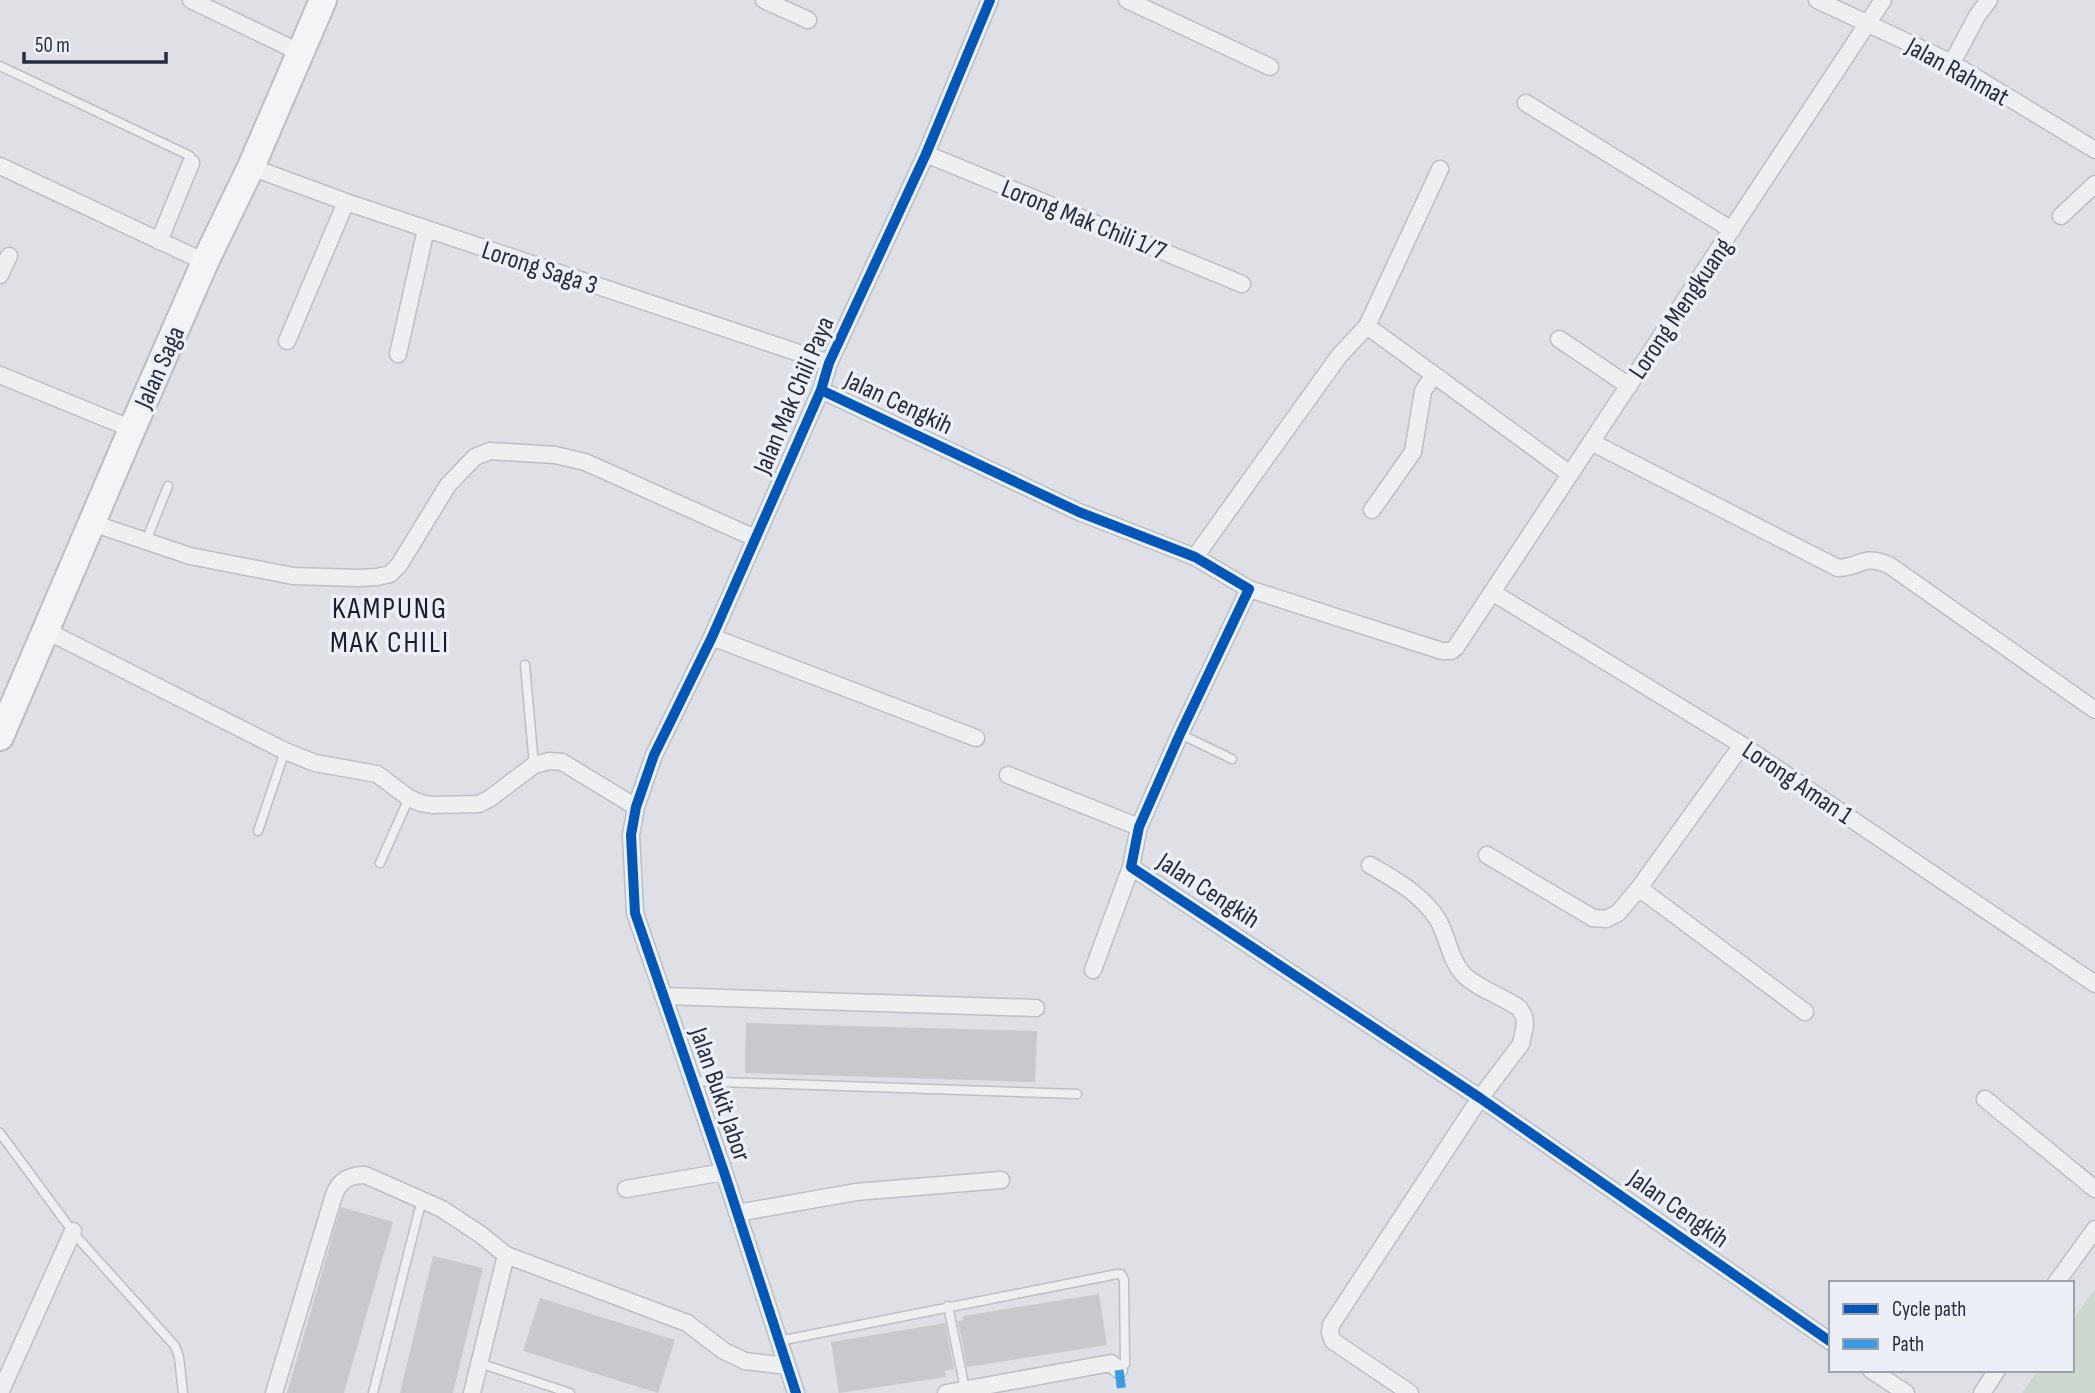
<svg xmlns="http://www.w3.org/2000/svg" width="2095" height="1393" font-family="'Sofia Sans Condensed',sans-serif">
<rect width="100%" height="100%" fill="#dfe0e5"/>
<!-- green -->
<path fill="#ced8d0" d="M 2095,1288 L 2095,1393 L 2022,1393 L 2038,1370 L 2072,1370 L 2072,1321 Z"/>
<!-- building -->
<path fill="#c7c9cd" d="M 746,1023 L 1037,1031 L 1035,1082 L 745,1073 Z
M 341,1207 L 393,1222 L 344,1393 L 287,1393 Z
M 433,1256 L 483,1268 L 453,1393 L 400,1393 Z
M 1099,1294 L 1107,1345 L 967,1367 L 958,1321 L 963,1320 L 963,1316 Z
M 540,1298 L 675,1340 L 658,1393 L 523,1351 Z
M 945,1323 L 954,1369 L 945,1371 L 946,1377 L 839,1393 L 831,1342 Z"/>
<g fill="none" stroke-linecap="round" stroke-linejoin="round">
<defs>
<path id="service" d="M 0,66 L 184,153 L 190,156 L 191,163
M 146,541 L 168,486
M 525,665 L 534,765
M 1180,734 L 1232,759
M 258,831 L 285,751
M 380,863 L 409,798
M 692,1081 L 1077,1094
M 0,1133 L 76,1236 L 175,1346 L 179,1357 L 183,1393
M 948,1306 L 965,1389
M 779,1341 L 1117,1274 L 1121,1274 L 1124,1280 L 1125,1364 L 1119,1370
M 479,1363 L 570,1393
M 373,1393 L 422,1199"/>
<path id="minor" d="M 191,0 L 299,52
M 764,0 L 808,20
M 1127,0 L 1270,67
M 1817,0 L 1952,63 L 2095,150
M 1952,63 L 1977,16 L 1989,0
M 1526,103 L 1732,230
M 926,154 L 1242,284
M 0,166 L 205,262
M 251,167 L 346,202 L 829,363
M 2061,216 L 2095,184
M 159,241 L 191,163
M 0,275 L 9,256
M 1367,326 L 1440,169
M 1559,339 L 1629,386
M 287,341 L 346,202
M 398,354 L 426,229
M 0,375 L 132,429
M 821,390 L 1079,512 L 1195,557 L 1249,589 L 1180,734 L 1139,827 L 1131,867 L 1480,1098 L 1831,1342
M 1591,442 L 1838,568 C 1863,567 1861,554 1889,565 L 2095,710
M 1372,510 L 1413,452 L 1423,391 L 1434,375
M 92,523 L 190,556 L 293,576 L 358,578 L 377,577 L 390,574 L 399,565 L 448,485 L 475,457 L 490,451 L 555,455 L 585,462 L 755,538
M 1195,557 L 1339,356 L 1367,326 L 1570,474
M 1249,589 L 1442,651 L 1451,651 L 1456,647 L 1883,0
M 1492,592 L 1742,745 L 2095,984
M 45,630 L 285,751 L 315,763 L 377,774 L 409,798 L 421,803 L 432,805 L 479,804 L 489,799 L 534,765 L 550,761 L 562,762 L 636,807
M 712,637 L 976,738
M 1008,775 L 1139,827
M 1487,855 L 1593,918 L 1606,919 L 1618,913 L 1639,888 L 1742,745
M 1370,865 C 1395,880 1422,894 1438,920 C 1448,937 1449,958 1463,974 C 1478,989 1502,996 1519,1008 L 1524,1016 L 1525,1025 L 1521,1044 L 1480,1098 L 1331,1325 L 1330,1333 L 1333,1341 L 1410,1393
M 1639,888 L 1805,1012
M 1093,970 L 1131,867
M 663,996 L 1036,1008
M 1985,1099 L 2095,1189
M 626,1189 L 724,1172
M 737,1213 L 856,1192 L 1001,1180
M 2056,1283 L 2095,1229
M 1871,1370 L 1906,1393
M 0,1393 L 73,1231
M 274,1393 L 334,1195 C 340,1180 349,1175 365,1175 L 442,1209 L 480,1234 L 506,1255 L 671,1317 L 687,1323 L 724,1351 L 745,1361 L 787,1366
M 472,1393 L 506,1255
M 796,1393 L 724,1172 L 635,913 L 631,835 L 636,807 L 654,755 L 712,637 L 821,390 L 829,363 L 926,154 L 990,0
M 946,1393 L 1111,1363 L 1119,1370
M 1982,1393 L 1997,1370"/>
<path id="primary" d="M 0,737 L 132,429 L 205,262 L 251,167 L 323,0"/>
</defs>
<!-- service casing -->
<use href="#service" stroke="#bdbec3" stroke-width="11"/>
<!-- minor casing -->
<use href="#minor" stroke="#bdbec3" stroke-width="19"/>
<!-- primary casing -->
<use href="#primary" stroke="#bbbdc3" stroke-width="30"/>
<!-- service -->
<use href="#service" stroke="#eeeff1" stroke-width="8"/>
<!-- minor -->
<use href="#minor" stroke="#eeeff1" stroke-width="16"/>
<!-- primary -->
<use href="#primary" stroke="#f3f4f5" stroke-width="26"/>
<!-- quiet -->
<path stroke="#3c9ce3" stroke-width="9" stroke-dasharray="18 9" stroke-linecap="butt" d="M 1119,1370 L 1122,1393"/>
<defs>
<path id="cycleway" d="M 821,390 L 1079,512 L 1195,557 L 1249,589 L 1180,734 L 1139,827 L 1131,867 L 1480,1098 L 1831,1342
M 796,1393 L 724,1172 L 635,913 L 631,835 L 636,807 L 654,755 L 712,637 L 821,390 L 829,363 L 926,154 L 990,0"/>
</defs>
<!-- cycleway casing -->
<use href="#cycleway" stroke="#eceff5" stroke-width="15"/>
<!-- cycleway -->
<use href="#cycleway" stroke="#0057b8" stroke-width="10"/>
</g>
<g text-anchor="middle" stroke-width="7" stroke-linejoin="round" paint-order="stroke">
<!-- street labels -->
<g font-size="26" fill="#262c3e" stroke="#eceff5">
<text transform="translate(1958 71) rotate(29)" y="9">Jalan Rahmat</text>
<text transform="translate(1084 219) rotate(22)" y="9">Lorong Mak Chili 1/7</text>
<text transform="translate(540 267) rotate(18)" y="9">Lorong Saga 3</text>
<text transform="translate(1680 308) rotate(-56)" y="9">Lorong Mengkuang</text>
<text transform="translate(159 367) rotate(-66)" y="9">Jalan Saga</text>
<text transform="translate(793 395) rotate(-67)" y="9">Jalan Mak Chili Paya</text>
<text transform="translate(899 402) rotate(25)" y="9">Jalan Cengkih</text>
<text transform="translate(1798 782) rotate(34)" y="9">Lorong Aman 1</text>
<text transform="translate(1209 890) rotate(33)" y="9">Jalan Cengkih</text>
<text transform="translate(721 1094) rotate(71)" y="9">Jalan Bukit Jabor</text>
<text transform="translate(1679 1208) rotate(35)" y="9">Jalan Cengkih</text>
</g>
<!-- quarter labels -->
<g font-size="30" letter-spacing="2" fill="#191d2e" stroke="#eceff5">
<text x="390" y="618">KAMPUNG<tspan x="390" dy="34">MAK CHILI</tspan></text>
</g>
</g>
<!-- legend -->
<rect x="1829" y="1281" width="245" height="91" fill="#eceff5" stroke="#9da1ac" stroke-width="2"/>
<rect x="1843" y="1304" width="35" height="10" fill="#0057b8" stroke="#9da1ac" stroke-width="2"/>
<text x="1892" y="1316" font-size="21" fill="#262c3e">Cycle path</text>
<rect x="1843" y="1339" width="35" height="10" fill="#3c9ce3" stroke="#9da1ac" stroke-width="2"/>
<text x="1892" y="1351" font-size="21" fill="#262c3e">Path</text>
<!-- scale -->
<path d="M24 52v10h142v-10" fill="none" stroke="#262c3e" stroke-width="3.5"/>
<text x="35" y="52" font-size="21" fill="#262c3e" stroke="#eceff5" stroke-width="5" paint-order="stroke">50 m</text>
</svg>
